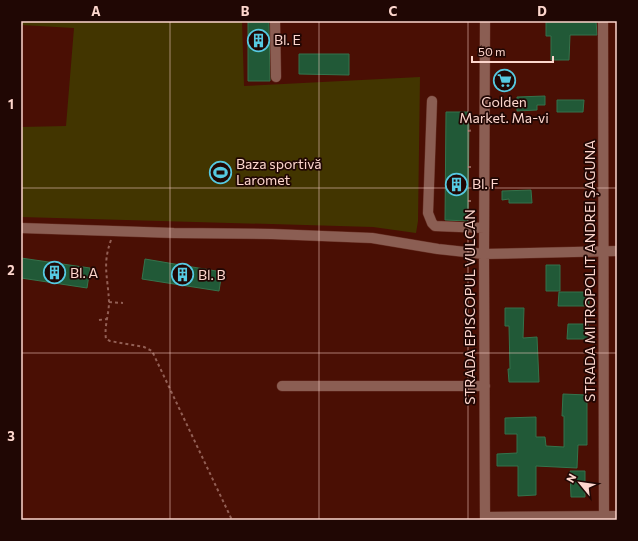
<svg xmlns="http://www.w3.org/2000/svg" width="638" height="541" font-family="Commissioner,sans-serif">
<rect width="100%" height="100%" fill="#4a0f04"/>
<!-- green -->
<path fill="#423500" d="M 21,21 L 242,21 L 244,86 L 420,77 L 418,221 L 416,233 L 373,227 L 21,217 L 21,127 L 66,126 L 74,28 L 21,25 Z"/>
<!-- building -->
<path fill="#215937" stroke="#35734c" d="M 248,21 L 269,21 L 270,81 L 248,81 Z
M 546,21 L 596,21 L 597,35 L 570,35 L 569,60 L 551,60 L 551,36 L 546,36 Z
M 299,54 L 349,54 L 349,75 L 299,74 Z
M 545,96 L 545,105 L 537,105 L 537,110 L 517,111 L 517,97 Z
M 557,100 L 584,100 L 583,112 L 557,112 Z
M 446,112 L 469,112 L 468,221 L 445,220 Z
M 531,190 L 532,203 L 509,203 L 509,199 L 502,200 L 502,191 Z
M 21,258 L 90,268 L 87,288 L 21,278 Z
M 145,259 L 222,272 L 219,291 L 142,279 Z
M 546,265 L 560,265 L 560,291 L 546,291 Z
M 559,292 L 589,292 L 589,306 L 558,306 Z
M 505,308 L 524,308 L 523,338 L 537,337 L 539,382 L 509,382 L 508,369 L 510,369 L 509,326 L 505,326 Z
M 568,324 L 588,324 L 588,339 L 567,339 Z
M 563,394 L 587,395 L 587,445 L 578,445 L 577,468 L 536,466 L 536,495 L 518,496 L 518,466 L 497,466 L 497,454 L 517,453 L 517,434 L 505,434 L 505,418 L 536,417 L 536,437 L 545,437 L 546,446 L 564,447 L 564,416 L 562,416 Z
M 570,471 L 585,471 L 585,497 L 571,497 Z"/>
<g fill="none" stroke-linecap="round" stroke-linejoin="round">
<defs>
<path id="minor" d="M 275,21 L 276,77
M 485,21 L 484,254 L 485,520
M 603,21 L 604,520
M 432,101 L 428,213 L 432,223 L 435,226 L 484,228
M 21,228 L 174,233 L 272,234 L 372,238 L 438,249 L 484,254 L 617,251
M 282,386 L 485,386
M 485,517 L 617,516"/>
</defs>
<!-- minor casing -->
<use href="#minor" stroke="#672f24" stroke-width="11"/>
<!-- path -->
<path stroke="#925f55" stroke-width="2" stroke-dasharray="3 3" stroke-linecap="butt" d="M 468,131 L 473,130
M 468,167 L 473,167
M 468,201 L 473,201
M 111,240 C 102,265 108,277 109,302 C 109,314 104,327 106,339 L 110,341 L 144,347 L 152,351 L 232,520
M 109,302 L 123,303
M 99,320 L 107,319"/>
<!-- minor -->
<use href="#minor" stroke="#8b5e53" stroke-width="10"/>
</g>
<!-- grid -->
<path fill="none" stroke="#fdd6cd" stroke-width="1" stroke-opacity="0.55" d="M 170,21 L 170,520M 319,21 L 319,520M 468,21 L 468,520M 21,188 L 617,188M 21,353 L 617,353"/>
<!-- icons -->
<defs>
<symbol id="building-ring" viewBox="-11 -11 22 22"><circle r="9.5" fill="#200704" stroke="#56c9e1" stroke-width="1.5"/><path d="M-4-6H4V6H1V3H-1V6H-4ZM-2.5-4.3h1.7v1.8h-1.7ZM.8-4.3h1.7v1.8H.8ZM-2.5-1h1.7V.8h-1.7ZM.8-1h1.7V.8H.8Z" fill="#56c9e1"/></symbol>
<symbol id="supermarket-ring" viewBox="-11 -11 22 22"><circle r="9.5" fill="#200704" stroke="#56c9e1" stroke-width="1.5"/><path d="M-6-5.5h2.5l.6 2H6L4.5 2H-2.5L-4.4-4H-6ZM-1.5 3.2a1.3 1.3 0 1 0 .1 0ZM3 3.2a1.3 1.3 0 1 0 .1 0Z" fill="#56c9e1"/></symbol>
<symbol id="stadium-ring" viewBox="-11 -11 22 22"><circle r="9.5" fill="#200704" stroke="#56c9e1" stroke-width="1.5"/><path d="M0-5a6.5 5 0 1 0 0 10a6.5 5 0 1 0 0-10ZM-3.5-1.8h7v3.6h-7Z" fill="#56c9e1"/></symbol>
</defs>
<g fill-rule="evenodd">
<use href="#building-ring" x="246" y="28" width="25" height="25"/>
<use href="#supermarket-ring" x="492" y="68" width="25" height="25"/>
<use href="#stadium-ring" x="208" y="160" width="25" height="25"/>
<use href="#building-ring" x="444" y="172" width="25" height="25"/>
<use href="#building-ring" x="42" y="260" width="25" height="25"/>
<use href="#building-ring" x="170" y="262" width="25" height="25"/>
</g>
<g text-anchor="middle" stroke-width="3.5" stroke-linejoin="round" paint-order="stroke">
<!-- poi labels -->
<g font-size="14" fill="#fdd6cd" stroke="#200704" text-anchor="start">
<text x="274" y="45">Bl. E</text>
<text x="504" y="107" text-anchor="middle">Golden<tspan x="504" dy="16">Market. Ma-vi</tspan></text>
<text x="236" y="169">Baza sportivă<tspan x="236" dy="16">Laromet</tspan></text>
<text x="472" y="189">Bl. F</text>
<text x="70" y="278">Bl. A</text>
<text x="198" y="280">Bl. B</text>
</g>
<!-- street labels -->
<g font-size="14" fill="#fdd6cd" stroke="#200704">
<text transform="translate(590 271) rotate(-90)" y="5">STRADA MITROPOLIT ANDREI ȘAGUNA</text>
<text transform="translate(470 307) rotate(-90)" y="5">STRADA EPISCOPUL VULCAN</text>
</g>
</g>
<!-- border -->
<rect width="638" height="541" fill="none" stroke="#200704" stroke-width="44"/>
<!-- north arrow -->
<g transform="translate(580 483) rotate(299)" stroke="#200704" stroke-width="3" paint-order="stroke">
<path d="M0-3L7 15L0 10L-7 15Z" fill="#fdd6cd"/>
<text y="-6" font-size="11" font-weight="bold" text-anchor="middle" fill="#fdd6cd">N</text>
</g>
<!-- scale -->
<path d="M472 56v6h81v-6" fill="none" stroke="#fdd6cd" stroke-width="2"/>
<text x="478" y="56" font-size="12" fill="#fdd6cd" stroke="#200704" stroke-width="3" paint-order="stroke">50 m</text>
<rect x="22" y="22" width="594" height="497" fill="none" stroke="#fdd6cd" stroke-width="1.5"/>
<g font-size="13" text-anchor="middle" font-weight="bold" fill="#fdd6cd">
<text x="96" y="16">A</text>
<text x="245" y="16">B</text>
<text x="393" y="16">C</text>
<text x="542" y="16">D</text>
<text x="11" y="109">1</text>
<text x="11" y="275">2</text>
<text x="11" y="441">3</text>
</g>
</svg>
